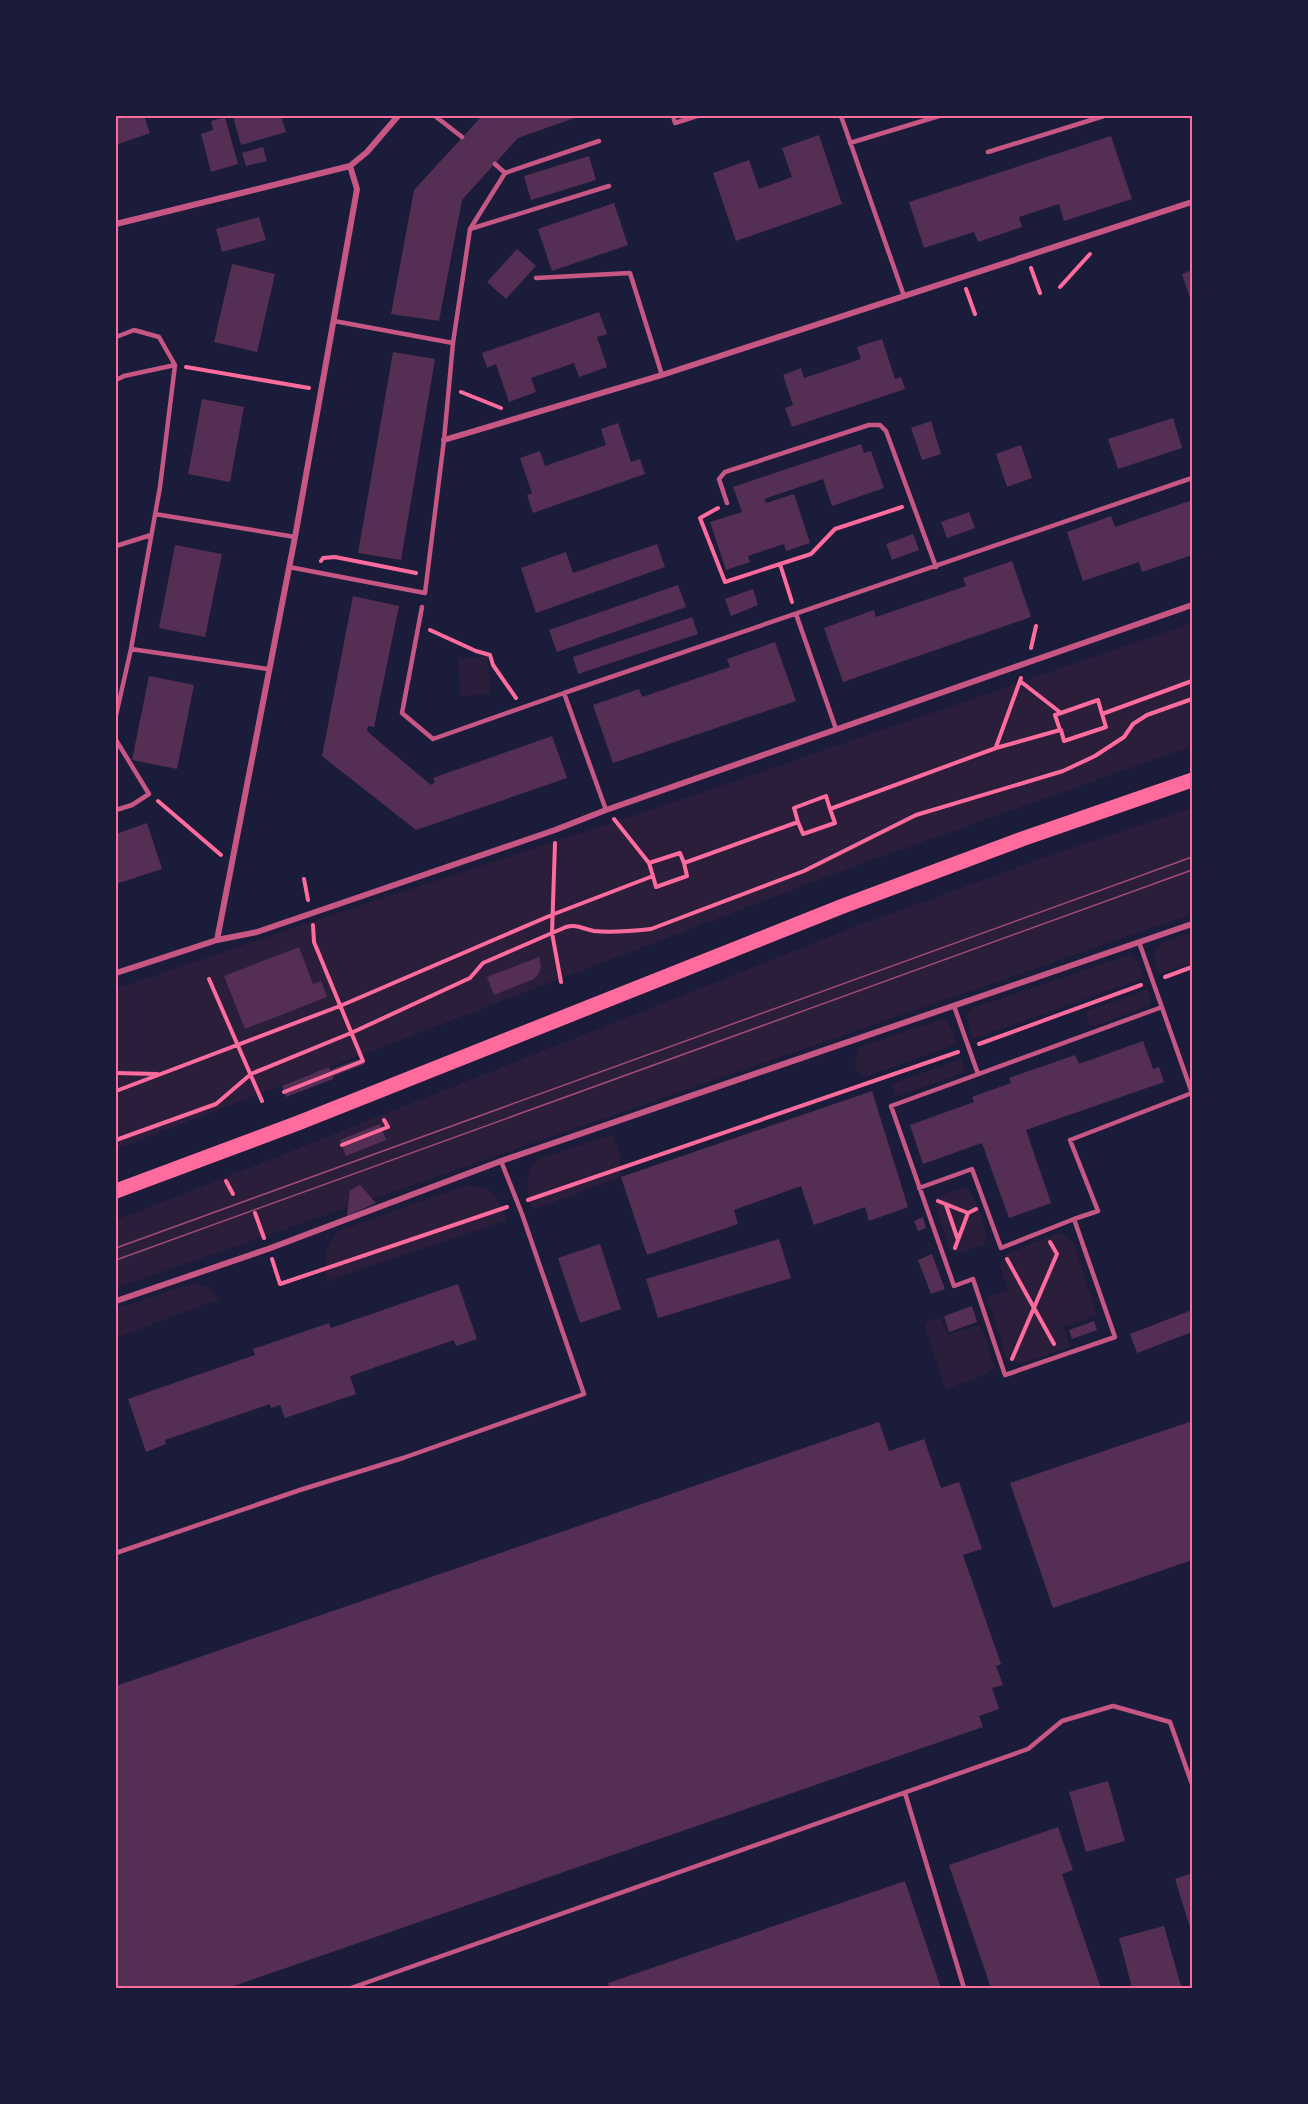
<svg xmlns="http://www.w3.org/2000/svg" width="1308" height="2104" font-family="Overpass,sans-serif">
<rect width="100%" height="100%" fill="#1b1b3a"/>
<!-- green -->
<path fill="#2a1e3b" d="M 1192,623 L 1192,746 L 852,867 L 116,1149 L 116,989 L 313,921 L 642,813 Z
M 488,656 L 490,694 L 460,696 L 458,659 Z
M 1192,808 L 1192,914 L 116,1288 L 116,1220 L 196,1189 L 854,927 L 1043,858 Z
M 1192,933 L 1192,963 L 1160,974 C 1158,968 1154,960 1154,955 C 1156,940 1181,937 1192,933 Z
M 1130,955 L 1137,960 L 1144,978 L 973,1039 L 967,1019 L 967,1012 L 972,1008 Z
M 1147,989 L 1151,999 L 1149,1006 L 1095,1026 L 1090,1025 L 1085,1012 Z
M 939,1020 C 952,1019 953,1034 957,1044 L 865,1077 L 856,1070 L 855,1059 L 860,1047 Z
M 961,1059 L 964,1068 L 960,1074 L 896,1097 L 892,1084 Z
M 613,1134 L 620,1157 L 621,1177 L 532,1210 C 527,1192 522,1172 539,1159 Z
M 467,1185 C 495,1189 497,1196 507,1220 L 327,1281 C 325,1259 324,1250 338,1231 Z
M 964,1187 C 978,1199 988,1227 985,1244 L 959,1253 L 950,1249 L 934,1205 L 937,1197 Z
M 1059,1233 L 1074,1243 L 1097,1315 L 1064,1327 L 1070,1347 L 1020,1364 L 1006,1358 L 987,1297 L 1008,1290 C 1004,1277 995,1263 1007,1254 Z
M 194,1283 L 210,1288 L 219,1299 L 116,1338 L 116,1309 Z
M 940,1317 L 948,1335 L 979,1325 L 983,1330 L 995,1367 L 989,1373 L 946,1389 L 924,1323 Z"/>
<!-- building -->
<path fill="#542f53" d="M 116,116 L 144,116 L 150,133 L 116,145 Z
M 233,116 L 281,116 L 286,132 L 241,145 Z
M 482,116 L 580,116 L 518,138 L 462,200 L 439,321 L 391,314 L 414,190 Z
M 225,117 L 238,164 L 211,172 L 201,134 L 213,130 L 211,121 Z
M 819,135 L 842,204 L 736,241 L 713,173 L 749,160 L 759,189 L 792,177 L 782,148 Z
M 1111,136 L 1132,199 L 1064,221 L 1059,204 L 1019,217 L 1022,227 L 978,242 L 974,232 L 924,248 L 909,202 Z
M 263,147 L 267,161 L 246,166 L 242,153 Z
M 589,156 L 596,180 L 531,200 L 524,176 Z
M 614,203 L 628,245 L 552,271 L 538,229 Z
M 259,217 L 266,240 L 222,252 L 216,229 Z
M 517,249 L 536,266 L 506,299 L 487,282 Z
M 232,264 L 275,274 L 257,352 L 214,342 Z
M 1192,270 L 1192,304 L 1182,274 Z
M 599,312 L 607,334 L 597,337 L 607,367 L 579,377 L 574,363 L 531,378 L 536,392 L 509,402 L 496,364 L 487,368 L 482,353 Z
M 882,339 L 895,379 L 901,377 L 905,389 L 792,427 L 785,408 L 793,405 L 783,375 L 801,368 L 804,378 L 861,359 L 857,347 Z
M 393,352 L 435,359 L 401,560 L 358,553 Z
M 202,399 L 244,407 L 230,482 L 188,474 Z
M 1173,418 L 1182,448 L 1118,469 L 1108,439 Z
M 931,421 L 941,454 L 922,460 L 911,428 Z
M 618,423 L 631,462 L 640,459 L 645,474 L 533,513 L 527,495 L 532,493 L 520,458 L 540,451 L 545,466 L 606,445 L 601,429 Z
M 861,444 L 864,453 L 871,451 L 884,488 L 832,506 L 823,479 L 764,499 L 766,503 L 794,494 L 810,543 L 786,551 L 784,544 L 748,556 L 750,562 L 726,570 L 710,522 L 742,512 L 733,487 Z
M 1021,445 L 1032,478 L 1007,487 L 996,454 Z
M 1192,500 L 1192,555 L 1142,572 L 1139,562 L 1083,581 L 1067,532 L 1111,516 L 1115,527 Z
M 969,512 L 975,528 L 947,538 L 941,522 Z
M 913,534 L 919,550 L 892,560 L 886,544 Z
M 657,544 L 665,567 L 536,613 L 521,568 L 566,552 L 573,573 Z
M 175,545 L 222,554 L 205,637 L 159,628 Z
M 1012,561 L 1031,617 L 843,682 L 824,628 L 874,610 L 876,617 L 966,586 L 963,578 Z
M 678,585 L 686,607 L 557,652 L 549,630 Z
M 753,589 L 758,605 L 731,616 L 725,599 Z
M 353,596 L 399,606 L 374,727 L 368,726 L 367,731 L 375,738 L 431,785 L 435,782 L 433,778 L 552,736 L 567,778 L 416,830 L 322,756 Z
M 692,617 L 698,634 L 578,674 L 573,657 Z
M 775,642 L 796,701 L 613,763 L 593,705 L 639,689 L 642,697 L 730,667 L 727,659 Z
M 149,676 L 194,685 L 177,769 L 132,760 Z
M 147,823 L 162,869 L 116,884 L 116,834 Z
M 299,947 L 313,984 L 321,981 L 327,997 L 245,1029 L 224,976 Z
M 539,957 L 541,966 L 539,973 L 534,979 L 494,995 L 487,977 Z
M 1143,1041 L 1153,1069 L 1159,1067 L 1164,1082 L 1026,1130 L 1051,1203 L 1009,1218 L 982,1143 L 923,1164 L 910,1125 L 974,1102 L 972,1097 L 1011,1083 L 1009,1078 L 1075,1055 L 1079,1064 Z
M 362,1058 L 365,1064 L 333,1076 L 333,1079 L 286,1097 L 282,1086 L 329,1067 L 330,1070 Z
M 872,1091 L 908,1207 L 869,1221 L 865,1207 L 814,1225 L 801,1186 L 734,1210 L 738,1224 L 647,1255 L 621,1177 Z
M 380,1124 L 386,1140 L 346,1156 L 340,1140 Z
M 360,1185 L 376,1203 L 347,1216 L 350,1190 Z
M 923,1217 L 926,1228 L 918,1231 L 914,1221 Z
M 779,1239 L 791,1278 L 658,1318 L 646,1279 Z
M 600,1244 L 621,1309 L 580,1323 L 558,1258 Z
M 932,1254 L 945,1289 L 931,1294 L 918,1260 Z
M 458,1284 L 477,1339 L 456,1346 L 454,1340 L 350,1376 L 356,1394 L 285,1418 L 280,1405 L 271,1408 L 270,1404 L 165,1440 L 166,1444 L 146,1452 L 128,1399 L 255,1355 L 253,1349 L 329,1323 L 331,1328 Z
M 972,1306 L 977,1322 L 949,1332 L 944,1316 Z
M 1192,1310 L 1192,1332 L 1137,1353 L 1130,1334 Z
M 1094,1321 L 1097,1330 L 1072,1339 L 1069,1330 Z
M 1192,1421 L 1192,1560 L 1053,1608 L 1010,1483 Z
M 879,1422 L 889,1451 L 924,1439 L 941,1488 L 959,1482 L 982,1549 L 963,1555 L 1001,1664 L 996,1666 L 1003,1685 L 992,1688 L 999,1709 L 979,1716 L 983,1727 L 228,1988 L 116,1988 L 116,1686 Z
M 1108,1781 L 1125,1841 L 1086,1852 L 1069,1792 Z
M 1058,1827 L 1073,1870 L 1062,1874 L 1101,1988 L 991,1988 L 949,1865 Z
M 1192,1873 L 1192,1934 L 1175,1879 Z
M 905,1881 L 941,1988 L 610,1988 L 608,1983 Z
M 1164,1926 L 1181,1986 L 1173,1988 L 1132,1988 L 1119,1938 Z"/>
<g fill="none" stroke-linecap="round" stroke-linejoin="round">
<!-- path -->
<path stroke="#ff6b9d" stroke-width="4" d="M 1031,268 L 1040,293
M 1060,287 L 1090,254
M 966,289 L 975,314
M 186,367 L 309,388
M 461,392 L 501,408
M 718,508 L 700,518 L 725,582 L 780,564 L 792,602
M 321,561 L 323,558 L 335,557 L 416,573
M 780,564 L 811,554 L 835,529 L 902,507
M 430,630 L 476,651 L 490,655 L 493,665 L 516,698
M 1031,648 L 1036,626
M 1020,681 L 1061,713
M 1061,730 L 1064,741 L 1106,727 L 1102,714
M 996,747 L 1021,678
M 158,801 L 221,855
M 614,819 L 649,863
M 798,822 L 803,834 L 835,823 L 830,809
M 555,843 L 552,933 L 561,982
M 653,876 L 656,887 L 687,876 L 684,863
M 304,879 L 308,900
M 1165,977 L 1192,967
M 209,979 L 262,1101
M 979,1044 L 1141,985
M 116,1073 L 157,1074
M 116,1091 L 340,1006 L 554,914 L 653,876 L 649,863 L 680,853 L 684,863 L 798,822 L 794,808 L 826,796 L 830,809 L 996,748 L 1060,730 L 1055,715 L 1061,713 L 1098,700 L 1102,714 L 1192,681
M 284,1092 L 363,1061 L 314,942 L 313,925
M 116,1140 L 216,1104 L 251,1074 L 351,1033 L 470,978 L 483,963 L 566,927 C 577,924 583,929 594,931 C 613,933 632,931 651,929 L 804,871 L 916,815 L 1063,771 L 1095,756 L 1124,737 L 1133,724 L 1147,715 L 1192,699
M 342,1145 L 388,1127 L 384,1120
M 226,1181 L 233,1194
M 528,1200 L 958,1052
M 938,1201 L 968,1213
M 946,1205 L 958,1240
M 255,1213 L 264,1238
M 955,1248 L 968,1213 L 976,1209
M 272,1259 L 280,1284 L 507,1207
M 1007,1259 L 1054,1344
M 1012,1359 L 1057,1254 L 1050,1242"/>
<!-- service -->
<path stroke="#c65784" stroke-width="4.5" d="M 435,116 L 462,137
M 673,116 L 675,123 L 697,116
M 841,116 L 904,296
M 850,143 L 939,116
M 988,152 L 1104,116
M 505,173 L 599,141
M 470,229 L 609,186
M 536,278 L 630,273 L 662,375
M 334,321 L 453,343
M 116,337 L 134,330 L 159,337 L 175,365 L 160,487 L 131,649 L 116,715
M 116,380 L 124,376 L 175,365
M 727,503 L 719,479 L 725,472 L 869,425 L 880,425 L 886,431 L 936,567
M 155,514 L 295,537
M 116,546 L 151,535
M 289,567 L 425,593 L 444,440 L 453,343 L 470,229 L 505,173 L 495,164
M 422,607 L 402,713 L 433,739 L 564,693 L 606,810
M 796,614 L 836,729
M 131,649 L 268,669
M 564,693 L 1192,478
M 116,740 L 149,794 L 132,805 L 116,810
M 1139,942 L 1192,1093 L 1070,1140 L 1098,1211 L 1074,1219 L 1115,1337 L 1005,1375 L 973,1279 L 954,1286 L 891,1106 L 1162,1007
M 954,1006 L 978,1074
M 919,1188 L 972,1169 L 1001,1248 L 1074,1219
M 116,1553 L 300,1490 L 403,1458 L 584,1394 L 522,1214 L 501,1161
M 905,1793 L 964,1988
M 351,1988 L 1028,1749 L 1062,1721 L 1113,1706 L 1170,1722 L 1192,1784"/>
<!-- minor -->
<path stroke="#c65784" stroke-width="6" d="M 116,224 L 350,166 L 367,152 L 398,116
M 444,440 L 662,375 L 1192,202
M 217,940 L 295,537 L 357,189 L 350,166
M 116,973 L 217,940 L 257,932 L 555,830 L 606,810 L 1192,605
M 116,1301 L 268,1249 L 501,1161 L 1192,924"/>
<!-- primary -->
<path stroke="#ff6b9d" stroke-width="15" d="M 116,1191 L 298,1123 L 843,906 L 1022,839 L 1192,780"/>
<!-- tram -->
<path stroke="#a44b75" stroke-width="1.5" d="M 116,1248 L 1192,857
M 116,1260 L 1192,870"/>
</g>
<!-- border -->
<rect width="1308" height="2104" fill="none" stroke="#1b1b3a" stroke-width="234"/>
<rect x="117" y="117" width="1074" height="1870" fill="none" stroke="#ff6b9d" stroke-width="2"/>
</svg>
